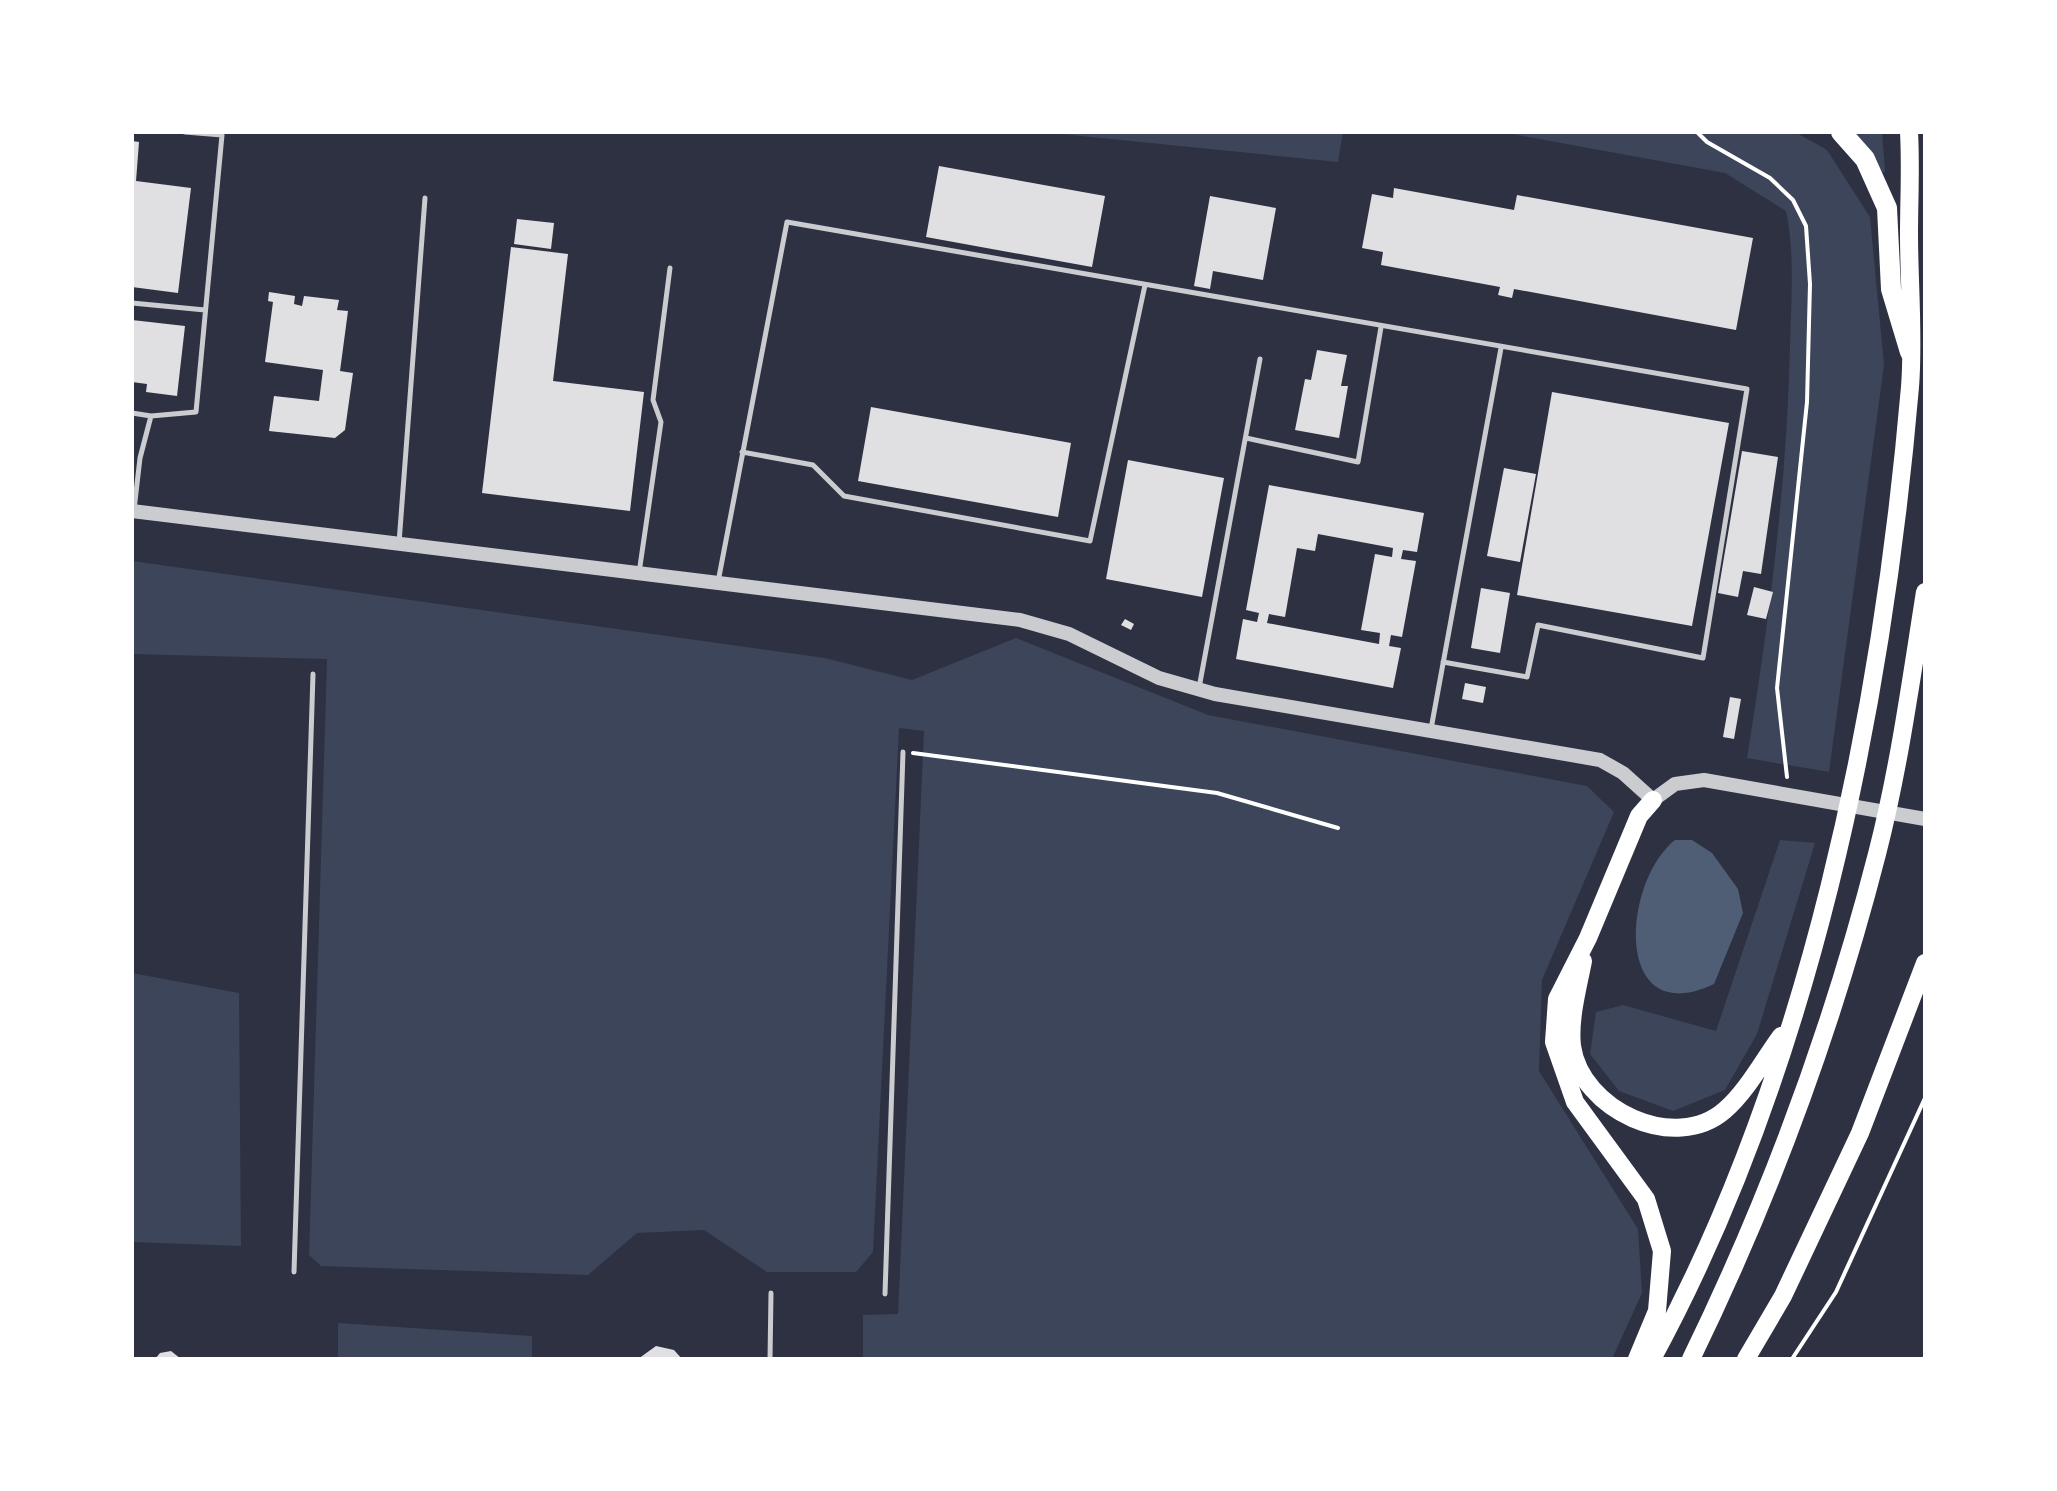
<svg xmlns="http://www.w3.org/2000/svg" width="2057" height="1491" font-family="Roboto,sans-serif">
<rect width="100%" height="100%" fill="#2d3142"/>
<!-- green -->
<path fill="#3c4559" d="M 1041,132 L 1343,132 L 1338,162 Z
M 1501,132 L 1795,132 L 1827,150 L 1870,217 L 1884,365 L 1829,772 L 1747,758 C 1769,621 1787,484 1790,345 C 1791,301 1795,254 1786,211 L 1725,173 Z
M 1853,132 L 1882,132 L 1885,172 L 1881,173 Z
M 132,561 L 825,658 L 912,680 L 1016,638 L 1208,715 L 1587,786 L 1614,812 L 1542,980 L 1539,1071 L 1638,1229 L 1642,1293 L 1612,1359 L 863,1359 L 863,1315 L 898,1314 L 924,731 L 899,728 L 873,1252 L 856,1272 L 767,1272 L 704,1230 L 637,1233 L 588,1275 L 321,1266 L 309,1255 L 327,659 L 132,654 Z
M 1780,840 L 1815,843 L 1757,1034 L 1725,1090 L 1673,1111 L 1619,1091 L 1590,1054 L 1596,1012 L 1623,1005 L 1716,1031 Z
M 132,973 L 239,993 L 241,1246 L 132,1242 Z
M 338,1323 L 532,1336 L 532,1359 L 338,1359 Z"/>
<!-- water -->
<path fill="#4f5d75" d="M 1675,840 L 1692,840 L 1712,853 L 1738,889 L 1743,913 L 1714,984 C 1613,1032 1621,883 1675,840 Z"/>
<!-- building -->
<path fill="#e0e0e3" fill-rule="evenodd" d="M 132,141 L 139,142 L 136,181 L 191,188 L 178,293 L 132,287 Z
M 939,166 L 1105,196 L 1092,267 L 926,237 Z
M 1394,188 L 1514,210 L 1517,195 L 1753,238 L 1736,330 L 1514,289 L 1512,298 L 1498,295 L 1500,287 L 1381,265 L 1383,252 L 1362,248 L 1372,194 L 1393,198 Z
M 1210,196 L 1276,208 L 1263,280 L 1213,271 L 1210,289 L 1194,286 Z
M 517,219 L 554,223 L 551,249 L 514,244 Z
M 511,247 L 568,254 L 553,381 L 644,392 L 630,511 L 482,493 Z
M 269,292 L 295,296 L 294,304 L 302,306 L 304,296 L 339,300 L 337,310 L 348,311 L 340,371 L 353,373 L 345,430 L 335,438 L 269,431 L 274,396 L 319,401 L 323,370 L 265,362 L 273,302 L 268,301 Z
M 132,320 L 185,326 L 177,396 L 146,392 L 147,384 L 132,382 Z
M 1317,350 L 1347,355 L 1341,386 L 1348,386 L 1339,438 L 1295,430 L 1305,379 L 1311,380 Z
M 1552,392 L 1729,423 L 1692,626 L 1517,595 Z
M 871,407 L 1071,443 L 1058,517 L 858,481 Z
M 1742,451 L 1778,457 L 1761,574 L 1743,571 L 1738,597 L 1718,593 Z
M 1128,460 L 1224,478 L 1202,597 L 1106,579 Z
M 1504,468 L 1536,474 L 1520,562 L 1487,556 Z
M 1269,485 L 1424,513 L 1417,552 L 1403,550 L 1401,559 L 1416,561 L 1402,637 L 1391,635 L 1389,646 L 1401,648 L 1393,688 L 1236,659 L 1243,619 L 1257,622 L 1259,613 L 1246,610 ZM 1318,534 L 1393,548 L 1392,557 L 1375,554 L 1361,630 L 1380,633 L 1379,644 L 1267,623 L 1269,614 L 1285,617 L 1297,548 L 1315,551 Z
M 1754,587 L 1773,592 L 1766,619 L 1747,615 Z
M 1481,588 L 1510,593 L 1500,653 L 1471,648 Z
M 1125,619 L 1134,624 L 1131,630 L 1121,625 Z
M 1465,683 L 1486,687 L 1483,703 L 1462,699 Z
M 1730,697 L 1741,699 L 1734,739 L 1723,737 Z
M 656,1346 L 674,1350 L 682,1359 L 638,1359 Z
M 171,1351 L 181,1359 L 155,1359 L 160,1353 Z"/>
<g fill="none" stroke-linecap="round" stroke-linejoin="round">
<!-- path -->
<path stroke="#fff" stroke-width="4" d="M 1697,132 L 1707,142 L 1770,178 L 1793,200 L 1806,226 L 1810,284 L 1807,402 L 1777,688 L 1787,777
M 913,753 L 1217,793 L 1338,828
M 1792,1359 L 1836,1292 L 1925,1098"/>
<!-- service -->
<path stroke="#caccd0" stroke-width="5" d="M 132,303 L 205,310
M 132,413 L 151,416
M 1246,438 L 1358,462 L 1381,327
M 742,452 L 813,465 L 844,496 L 1090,541 L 1145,285
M 134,510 L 140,458 L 151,416 L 196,412 L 222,135 L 185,132
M 399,543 L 425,198
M 639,573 L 661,422 L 653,400 L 670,268
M 718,582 L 787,222 L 1747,389 L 1703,658 L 1538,625 L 1527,677 L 1443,662
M 1199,688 L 1260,359
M 1431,729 L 1501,348
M 294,1272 L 313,674
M 885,1294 L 903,752
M 770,1359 L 771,1293
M 1924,1359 L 1925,1358"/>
<!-- tertiary -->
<path stroke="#caccd0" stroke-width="14" d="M 132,511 L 1020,620 L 1069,634 L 1159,678 L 1215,694 L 1600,760 L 1623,773 L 1653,800 L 1675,784 L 1704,780 L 1925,819"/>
<!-- trunk -->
<path stroke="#fff" stroke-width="18" d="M 1583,961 C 1578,987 1569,1019 1572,1046 C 1581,1110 1675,1154 1725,1110 C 1747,1091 1764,1059 1781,1036
M 1637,1359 L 1657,1311 L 1662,1251 L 1646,1199 L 1575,1102 L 1554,1042 L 1557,999 L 1588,938 L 1639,816 L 1653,800
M 1652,1359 C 1809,1070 1882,713 1910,387 C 1914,337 1909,284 1909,234 C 1909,200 1911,166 1909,132
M 1691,1359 C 1770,1197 1832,1029 1877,854 C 1899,769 1911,680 1925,592
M 1746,1359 L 1783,1296 L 1860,1133 L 1925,963"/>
<!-- motorway -->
<path stroke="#fff" stroke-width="20" d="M 1841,132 L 1865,159 L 1887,208 L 1891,289 L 1910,352"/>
</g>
<!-- border -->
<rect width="2057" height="1491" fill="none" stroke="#ffffff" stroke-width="268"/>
</svg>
